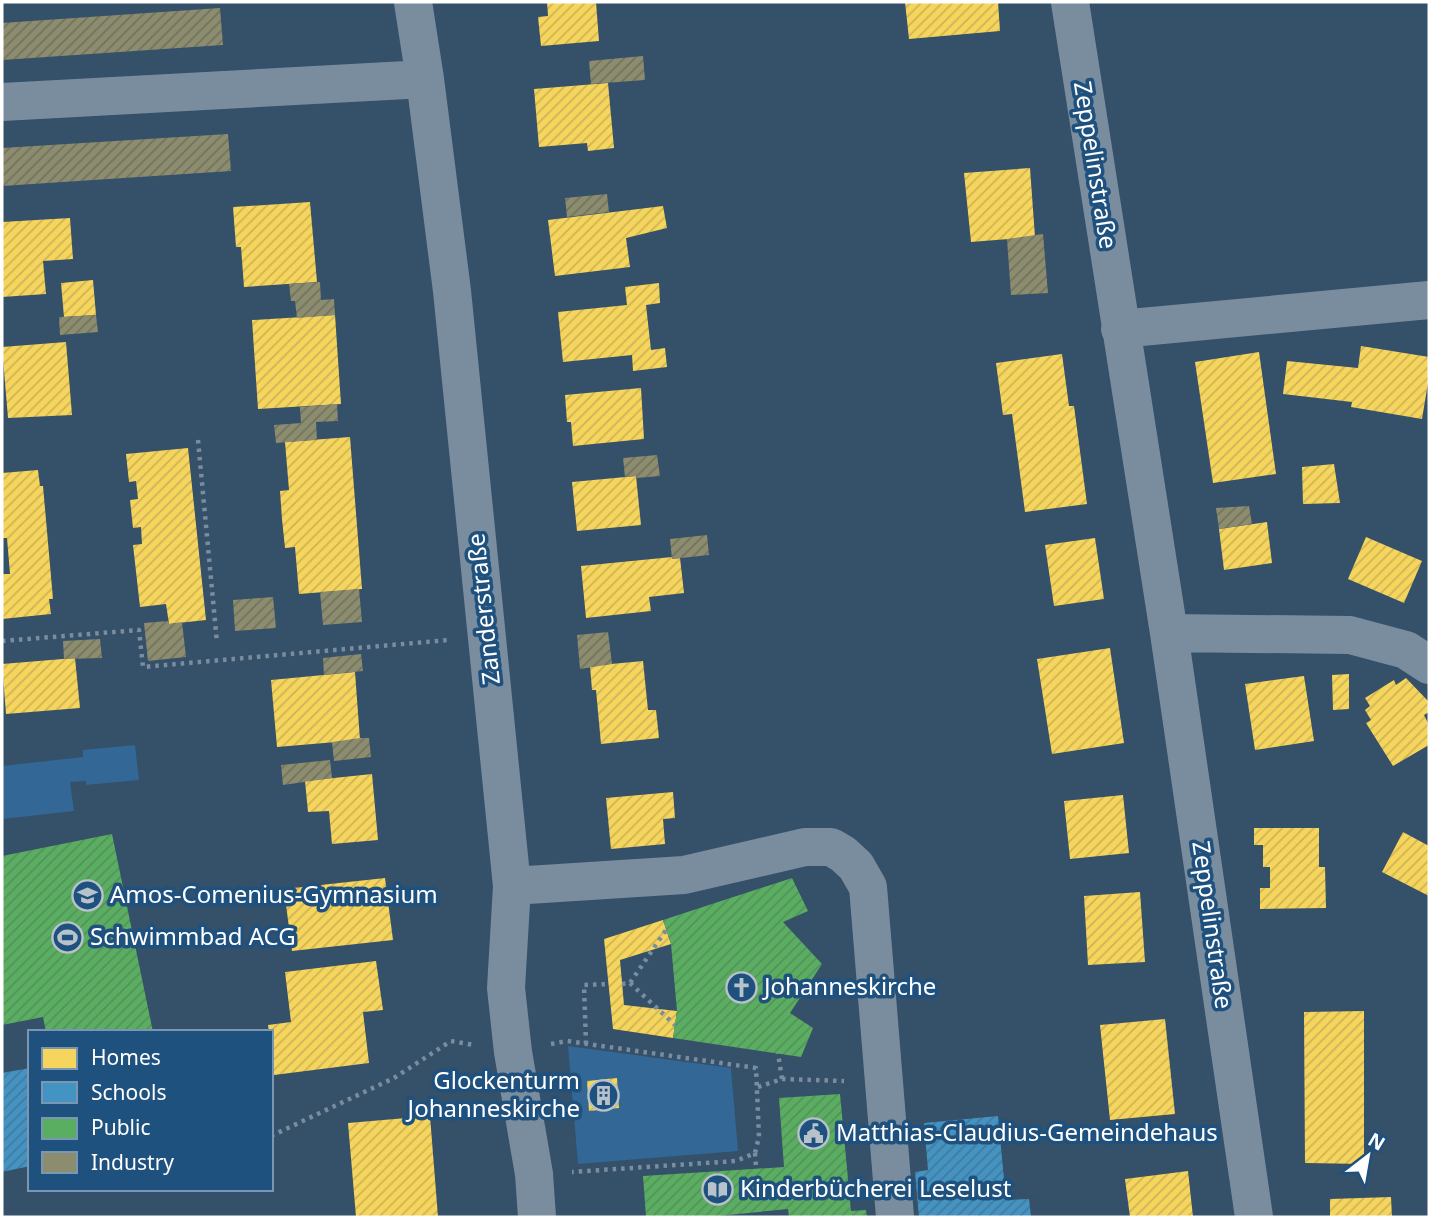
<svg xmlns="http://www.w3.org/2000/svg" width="1431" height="1219" font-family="'Noto Sans',sans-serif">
<defs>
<pattern id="homes-hatch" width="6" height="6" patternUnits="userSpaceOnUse" patternTransform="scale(1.75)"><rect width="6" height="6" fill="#f6d55c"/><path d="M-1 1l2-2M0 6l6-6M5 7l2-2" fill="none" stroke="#ccb358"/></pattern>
<pattern id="schools-hatch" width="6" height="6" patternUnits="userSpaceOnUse" patternTransform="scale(1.75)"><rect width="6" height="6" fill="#4393c3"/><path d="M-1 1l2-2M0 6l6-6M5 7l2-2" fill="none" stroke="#467a99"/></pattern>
<pattern id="public-hatch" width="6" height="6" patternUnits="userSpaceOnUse" patternTransform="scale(1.75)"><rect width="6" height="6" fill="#5aae61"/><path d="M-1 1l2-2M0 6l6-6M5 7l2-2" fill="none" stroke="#56915b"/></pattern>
<pattern id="industry-hatch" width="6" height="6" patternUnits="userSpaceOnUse" patternTransform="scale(1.75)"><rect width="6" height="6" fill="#8c8c6e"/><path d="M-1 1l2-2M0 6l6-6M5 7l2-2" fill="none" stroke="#727260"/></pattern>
</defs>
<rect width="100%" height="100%" fill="#355069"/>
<!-- green -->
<path fill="#326796" d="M 135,745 L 139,780 L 86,785 L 86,781 L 70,782 L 74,811 L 2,819 L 2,766 L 83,757 L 83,750 Z
M 568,1046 L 731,1068 L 738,1151 L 578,1164 Z"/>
<!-- homes -->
<path fill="url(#homes-hatch)" d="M 547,2 L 596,2 L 599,41 L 541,46 L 538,17 L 548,16 Z
M 905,2 L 998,2 L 1000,31 L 909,39 Z
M 608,83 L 614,148 L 588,151 L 587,143 L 539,147 L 534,89 Z
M 1030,168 L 1035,237 L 971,242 L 964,173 Z
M 310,202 L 317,282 L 244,287 L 241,247 L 236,247 L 233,207 Z
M 663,206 L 667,228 L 626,238 L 630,267 L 555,276 L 548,220 Z
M 70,218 L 73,259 L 43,261 L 46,294 L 2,297 L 2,222 Z
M 93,280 L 96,315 L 64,317 L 61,283 Z
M 659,283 L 660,303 L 646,305 L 651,350 L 665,348 L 667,367 L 633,371 L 632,355 L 563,362 L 558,312 L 627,305 L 625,287 Z
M 335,315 L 341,404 L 258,409 L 252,320 Z
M 66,342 L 72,415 L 8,418 L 2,347 Z
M 1361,346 L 1429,357 L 1429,377 L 1422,419 L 1351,407 L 1352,402 L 1283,394 L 1287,361 L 1358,368 Z
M 1259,352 L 1276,474 L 1213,483 L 1195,362 Z
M 1062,354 L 1069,406 L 1074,406 L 1087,504 L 1025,512 L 1012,414 L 1003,415 L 996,363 Z
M 641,388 L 644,439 L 573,446 L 571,422 L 567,422 L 565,395 Z
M 350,437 L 362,589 L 299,594 L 295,547 L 285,548 L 282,519 L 280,491 L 289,490 L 285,442 Z
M 188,448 L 206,620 L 169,624 L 166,604 L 140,607 L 133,545 L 142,544 L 141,527 L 133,528 L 130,500 L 138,499 L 136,481 L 129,482 L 126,454 Z
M 1334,464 L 1340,503 L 1303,504 L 1302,467 Z
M 38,470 L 40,486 L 43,486 L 53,599 L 49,599 L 51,614 L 2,619 L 2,574 L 10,574 L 7,538 L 2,538 L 2,473 Z
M 636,476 L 641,525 L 577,531 L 572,482 Z
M 1267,522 L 1272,563 L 1224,570 L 1219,529 Z
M 1366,537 L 1422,561 L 1404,603 L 1348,579 Z
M 1095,538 L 1104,599 L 1054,606 L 1045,545 Z
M 672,557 L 672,559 L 680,558 L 684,593 L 649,597 L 651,611 L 586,618 L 581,566 Z
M 1110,648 L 1124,743 L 1052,754 L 1037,659 Z
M 75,658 L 80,708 L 6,714 L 2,664 Z
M 643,661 L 648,710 L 656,710 L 659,738 L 601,744 L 596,690 L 592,690 L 590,666 Z
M 355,672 L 360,740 L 277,747 L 271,680 Z
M 1349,674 L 1349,709 L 1333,710 L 1332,675 Z
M 1304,676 L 1314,741 L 1255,750 L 1245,684 Z
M 1406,678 L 1429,702 L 1429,712 L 1424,715 L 1429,725 L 1429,745 L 1393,766 L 1366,723 L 1371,720 L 1365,710 L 1370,706 L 1365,698 L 1394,680 L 1396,685 Z
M 372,774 L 378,840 L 332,844 L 329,811 L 308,812 L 305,781 Z
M 673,792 L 675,818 L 663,819 L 665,844 L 611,849 L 606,798 Z
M 1123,795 L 1129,853 L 1070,859 L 1064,801 Z
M 1254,828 L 1319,828 L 1319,867 L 1325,867 L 1326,908 L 1260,909 L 1260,888 L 1270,888 L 1270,867 L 1263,867 L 1263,845 L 1254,845 Z
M 1403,832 L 1429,846 L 1429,896 L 1382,872 Z
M 385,878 L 393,940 L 292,951 L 284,889 Z
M 1140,892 L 1145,962 L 1088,965 L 1084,896 Z
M 663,920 L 671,944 L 620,960 L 624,1005 L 677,1011 L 673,1038 L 613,1029 L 604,939 Z
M 376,961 L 383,1010 L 363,1012 L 369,1063 L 274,1075 L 271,1032 L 269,1032 L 268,1025 L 291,1022 L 285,972 Z
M 1364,1011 L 1364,1164 L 1305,1163 L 1304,1012 Z
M 1165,1019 L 1175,1114 L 1110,1120 L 1100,1025 Z
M 617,1078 L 619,1108 L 589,1111 L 587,1081 Z
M 430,1116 L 438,1217 L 356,1217 L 348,1123 Z
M 1188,1171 L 1193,1217 L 1130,1217 L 1125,1179 Z
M 1391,1197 L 1392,1217 L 1330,1217 L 1330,1199 Z"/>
<!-- schools -->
<path fill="url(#schools-hatch)" d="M 30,1068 L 30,1166 L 2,1172 L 2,1073 Z
M 998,1116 L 1006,1200 L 1029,1199 L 1031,1217 L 919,1217 L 915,1172 L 928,1170 L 924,1123 Z"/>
<!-- public -->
<path fill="url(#public-hatch)" d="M 112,834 L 153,1032 L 46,1032 L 43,1017 L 2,1025 L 2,856 Z
M 792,878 L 808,911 L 783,922 L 822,964 L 790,1013 L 813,1028 L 801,1057 L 673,1038 L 677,1011 L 671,944 L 663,920 Z
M 840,1094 L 851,1211 L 866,1210 L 867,1217 L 789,1217 L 788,1209 L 708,1217 L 646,1217 L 643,1176 L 784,1167 L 779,1098 Z"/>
<!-- industry -->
<path fill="url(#industry-hatch)" d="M 220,8 L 223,45 L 2,60 L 2,23 Z
M 643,56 L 645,80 L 591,84 L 589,61 Z
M 228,134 L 231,171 L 2,186 L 2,148 Z
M 607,194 L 609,212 L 567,217 L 565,198 Z
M 1043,234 L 1048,293 L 1011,295 L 1007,239 Z
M 320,282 L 321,300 L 334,299 L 335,315 L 297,318 L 295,301 L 291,301 L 289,284 Z
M 96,315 L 98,332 L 60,335 L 59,317 Z
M 337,404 L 338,421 L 316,422 L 317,440 L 276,443 L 274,425 L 301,423 L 300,407 Z
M 657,455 L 660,476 L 636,478 L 636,476 L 625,477 L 623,458 Z
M 1249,506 L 1252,524 L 1219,529 L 1216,508 Z
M 707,535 L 709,555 L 672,559 L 670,539 Z
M 359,589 L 362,622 L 323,625 L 320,592 Z
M 273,597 L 276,628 L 235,631 L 233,600 Z
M 168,621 L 169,624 L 182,622 L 186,657 L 148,661 L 144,623 Z
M 608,632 L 612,664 L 580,669 L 577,635 Z
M 100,639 L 102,658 L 64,659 L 63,641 Z
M 361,654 L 363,671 L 324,675 L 323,658 Z
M 360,738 L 369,738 L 371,757 L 334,761 L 332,742 Z
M 330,760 L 332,778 L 283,785 L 281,765 Z"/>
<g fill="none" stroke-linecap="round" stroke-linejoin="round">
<!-- path -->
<path stroke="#7a8d9f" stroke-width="4.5" stroke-dasharray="3.5 5" stroke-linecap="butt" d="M 198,440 L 217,643
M 2,641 L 139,630 L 143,667 L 448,640
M 630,983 L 675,1025
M 622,984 L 630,983 L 666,930
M 551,1044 L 567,1041 L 756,1068 L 759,1137 L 755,1153 L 736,1161 L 572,1172
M 586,1044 L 584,985 L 608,984
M 782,1079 L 844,1081
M 758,1087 L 782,1079 L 778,1053
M 271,1136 L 394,1078 L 451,1041 L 474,1045
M 755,1153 L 756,1167"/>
<!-- minor -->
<path stroke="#7a8d9f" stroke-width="38" d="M 413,2 L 425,79 L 452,291 L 512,886 L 506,988 L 513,1052 L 534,1174 L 537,1217
M 1070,2 L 1169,633 L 1254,1217
M 2,102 L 425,79
M 1120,329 L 1429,300
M 1169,633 L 1350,635 L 1406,650 L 1429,665
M 512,886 L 684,875 L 805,847 L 831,847 L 843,854 L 856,866 L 868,887 L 895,1217"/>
</g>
<!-- icons -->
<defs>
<symbol id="school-ring" viewBox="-11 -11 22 22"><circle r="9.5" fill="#1f517f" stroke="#b8c2ca" stroke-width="1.5"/><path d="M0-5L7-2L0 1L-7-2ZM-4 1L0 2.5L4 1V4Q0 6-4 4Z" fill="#b8c2ca"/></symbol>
<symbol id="stadium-ring" viewBox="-11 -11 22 22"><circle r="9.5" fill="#1f517f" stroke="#b8c2ca" stroke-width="1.5"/><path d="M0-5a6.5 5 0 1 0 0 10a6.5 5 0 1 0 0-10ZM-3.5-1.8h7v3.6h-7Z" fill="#b8c2ca"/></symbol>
<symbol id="church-ring" viewBox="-11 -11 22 22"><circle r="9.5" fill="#1f517f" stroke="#b8c2ca" stroke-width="1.5"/><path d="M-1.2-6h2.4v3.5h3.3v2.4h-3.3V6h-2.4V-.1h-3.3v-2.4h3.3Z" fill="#b8c2ca"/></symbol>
<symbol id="building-ring" viewBox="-11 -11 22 22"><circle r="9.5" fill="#1f517f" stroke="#b8c2ca" stroke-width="1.5"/><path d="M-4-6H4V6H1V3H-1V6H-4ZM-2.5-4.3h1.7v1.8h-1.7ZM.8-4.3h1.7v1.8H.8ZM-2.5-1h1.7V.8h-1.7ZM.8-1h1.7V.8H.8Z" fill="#b8c2ca"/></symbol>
<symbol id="civic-ring" viewBox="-11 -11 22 22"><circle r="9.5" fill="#1f517f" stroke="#b8c2ca" stroke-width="1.5"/><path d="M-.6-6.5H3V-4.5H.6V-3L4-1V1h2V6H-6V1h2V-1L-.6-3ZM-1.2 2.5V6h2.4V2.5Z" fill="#b8c2ca"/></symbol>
<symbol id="library-ring" viewBox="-11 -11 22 22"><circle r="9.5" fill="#1f517f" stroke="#b8c2ca" stroke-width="1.5"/><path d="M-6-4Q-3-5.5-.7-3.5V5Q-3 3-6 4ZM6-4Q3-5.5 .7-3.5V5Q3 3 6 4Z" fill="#b8c2ca"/></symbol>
</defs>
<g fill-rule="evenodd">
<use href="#school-ring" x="70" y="878" width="35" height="35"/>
<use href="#stadium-ring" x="50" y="920" width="35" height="35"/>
<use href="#church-ring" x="724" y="970" width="35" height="35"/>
<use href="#building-ring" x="586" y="1078" width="35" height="35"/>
<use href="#civic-ring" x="796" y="1116" width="35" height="35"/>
<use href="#library-ring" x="700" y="1172" width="35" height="35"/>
</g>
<g text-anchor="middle" stroke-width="7" stroke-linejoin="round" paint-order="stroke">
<!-- street labels -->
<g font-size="24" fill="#fff" stroke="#1f517f">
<text transform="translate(1095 165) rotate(81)" y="8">Zeppelinstraße</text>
<text transform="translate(484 609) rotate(-96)" y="8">Zanderstraße</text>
<text transform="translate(1212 925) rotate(82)" y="8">Zeppelinstraße</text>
</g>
<!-- poi labels -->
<g font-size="24" fill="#fff" stroke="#1f517f" text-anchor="start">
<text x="110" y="903">Amos-Comenius-Gymnasium</text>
<text x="90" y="945">Schwimmbad ACG</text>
<text x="764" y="995">Johanneskirche</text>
<text x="580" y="1089" text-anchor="end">Glockenturm<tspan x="580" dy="28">Johanneskirche</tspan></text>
<text x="836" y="1141">Matthias-Claudius-Gemeindehaus</text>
<text x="740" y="1197">Kinderbücherei Leselust</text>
</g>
</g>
<!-- border -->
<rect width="1431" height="1219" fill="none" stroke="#ffffff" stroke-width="7"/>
<!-- legend -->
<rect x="28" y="1030" width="245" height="161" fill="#1f517f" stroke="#7997b2" stroke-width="2"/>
<rect x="42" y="1048" width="35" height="21" fill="#f6d55c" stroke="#7997b2" stroke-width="2"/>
<text x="91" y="1065" font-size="21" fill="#ffffff">Homes</text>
<rect x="42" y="1082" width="35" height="21" fill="#4393c3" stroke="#7997b2" stroke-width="2"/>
<text x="91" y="1100" font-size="21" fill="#ffffff">Schools</text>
<rect x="42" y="1118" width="35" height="21" fill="#5aae61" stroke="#7997b2" stroke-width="2"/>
<text x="91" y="1135" font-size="21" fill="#ffffff">Public</text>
<rect x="42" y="1152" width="35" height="21" fill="#8c8c6e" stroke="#7997b2" stroke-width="2"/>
<text x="91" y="1170" font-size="21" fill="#ffffff">Industry</text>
<!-- north arrow -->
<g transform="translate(1368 1156) rotate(31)" stroke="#1f517f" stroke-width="5" paint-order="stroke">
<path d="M0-5L12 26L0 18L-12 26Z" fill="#ffffff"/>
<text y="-10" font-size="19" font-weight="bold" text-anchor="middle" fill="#ffffff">N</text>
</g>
</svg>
